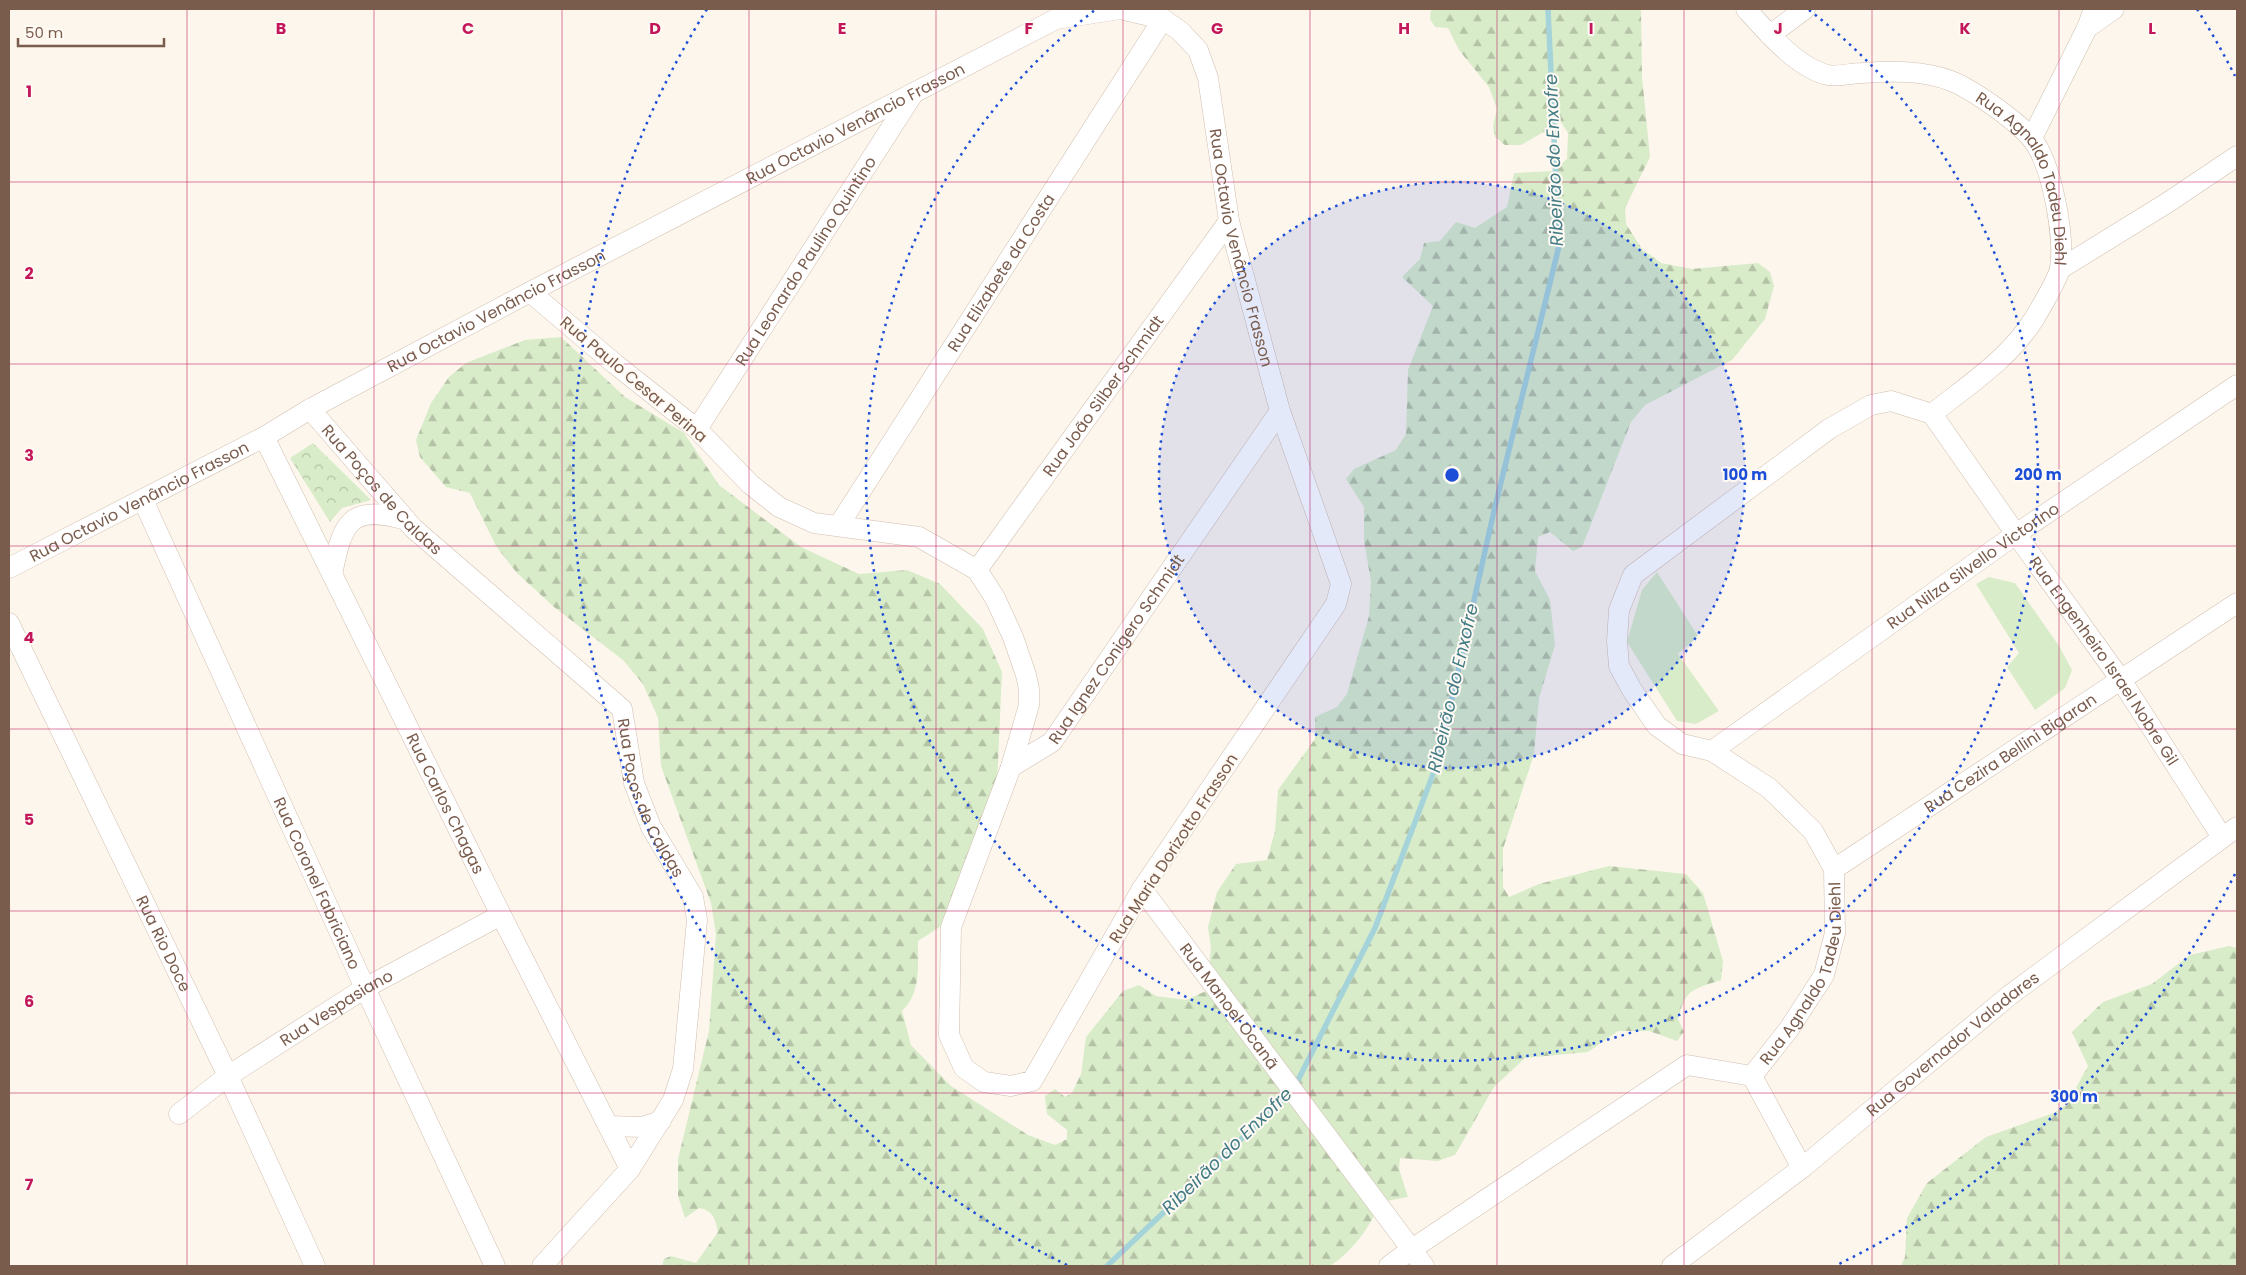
<svg xmlns="http://www.w3.org/2000/svg" width="2246" height="1275" font-family="Poppins,sans-serif">
<defs>
<pattern id="forest-firs" width="22" height="20" patternUnits="userSpaceOnUse" patternTransform="scale(1.25)"><rect width="22" height="20" fill="#d8ecc9"/><path d="M5 1l3.5 6h-7zM16 11l3.5 6h-7z" fill="#b4c2a5"/></pattern>
<pattern id="park-crowns" width="20" height="18" patternUnits="userSpaceOnUse" patternTransform="scale(1.25)"><rect width="20" height="18" fill="#d8ecc9"/><path d="M2 6a3 3 0 1 1 6 0M12 15a3 3 0 1 1 6 0" fill="none" stroke="#b4c2a5"/></pattern>
</defs>
<rect width="100%" height="100%" fill="#fdf6ec"/>
<!-- green -->
<path fill="#d8ecc9" d="M 1657,572 L 1698,636 L 1678,654 L 1719,711 L 1696,724 L 1677,721 L 1627,642 L 1642,590 Z
M 1989,577 L 2015,583 L 2059,646 L 2072,670 L 2065,688 L 2035,710 L 2007,667 L 2019,653 L 1976,584 Z"/>
<!-- forest -->
<path fill="url(#forest-firs)" d="M 1431,9 L 1641,9 L 1642,76 L 1650,157 L 1625,208 L 1626,224 L 1642,249 L 1661,263 L 1692,269 L 1758,263 L 1770,272 L 1774,286 L 1765,319 L 1732,360 L 1645,405 L 1631,422 L 1582,547 L 1573,551 L 1550,532 L 1538,537 L 1535,571 L 1550,600 L 1555,645 L 1539,698 L 1534,754 L 1503,849 L 1503,887 L 1509,897 L 1539,884 L 1609,866 L 1686,874 L 1703,893 L 1723,961 L 1721,980 C 1692,990 1686,988 1678,1019 L 1684,1032 L 1677,1041 L 1649,1031 L 1618,1031 L 1588,1052 L 1525,1058 L 1494,1087 L 1455,1155 L 1438,1161 L 1400,1158 L 1399,1169 L 1408,1197 L 1381,1202 C 1369,1228 1354,1250 1330,1266 L 662,1266 L 664,1259 L 671,1256 L 696,1263 L 718,1232 C 716,1220 713,1210 699,1208 L 685,1218 L 678,1196 L 678,1159 L 709,1031 L 716,934 L 711,903 L 661,766 L 658,718 L 643,684 L 623,660 L 554,607 L 517,573 L 496,546 L 470,493 L 446,487 L 420,457 L 416,440 L 431,403 L 449,377 L 466,363 L 525,340 L 561,337 L 625,397 L 684,433 L 719,485 L 801,547 L 859,574 L 907,570 L 940,584 L 983,629 L 1002,672 L 997,785 L 955,917 L 918,941 C 918,966 921,993 902,1011 L 911,1045 L 951,1086 L 1028,1135 L 1055,1145 L 1067,1139 L 1067,1130 L 1047,1114 L 1045,1096 L 1055,1089 L 1065,1097 L 1072,1093 L 1081,1074 L 1086,1037 L 1123,991 L 1139,985 L 1156,996 L 1186,1000 L 1206,991 L 1211,949 L 1208,927 L 1217,892 L 1236,864 L 1267,860 L 1275,831 L 1278,790 L 1315,739 L 1315,717 L 1337,707 L 1347,694 L 1369,616 L 1371,581 L 1364,541 L 1364,507 L 1346,479 L 1354,469 L 1396,450 L 1406,434 L 1408,370 L 1433,306 L 1402,277 L 1420,259 L 1424,243 L 1440,241 L 1456,222 L 1475,228 L 1507,207 L 1514,173 L 1553,171 L 1567,159 L 1568,133 L 1561,122 L 1521,145 L 1505,145 L 1495,137 L 1493,126 L 1497,109 L 1489,87 L 1459,50 L 1448,28 L 1435,27 L 1430,19 Z
M 2229,946 L 2237,948 L 2237,1266 L 1901,1266 L 1905,1257 L 1907,1218 L 1927,1183 L 1986,1137 L 2054,1113 L 2067,1104 L 2088,1066 L 2072,1032 L 2103,1002 L 2152,984 L 2190,955 Z"/>
<!-- park -->
<path fill="url(#park-crowns)" d="M 313,443 L 371,500 L 342,508 L 330,522 L 290,458 Z"/>
<g fill="none" stroke-linecap="round" stroke-linejoin="round">
<!-- stream -->
<path stroke="#a5d3da" stroke-width="5.5" d="M 1107,1266 L 1293,1090 L 1375,928 L 1438,761 L 1494,511 L 1559,246 L 1548,9"/>
<defs>
<g id="minor">
<path id="s1" d="M 1746,9 C 1766,31 1797,68 1828,75 C 1838,77 1851,73 1862,73 C 1892,71 1923,70 1951,81 C 1972,89 2017,121 2031,138 C 2052,162 2065,237 2060,268 C 2058,279 2040,309 2034,319 C 2009,359 1968,385 1932,414"/>
<path d="M 2087,28 L 2114,9"/>
<path d="M 1770,35 L 1805,9"/>
<path d="M 2032,138 L 2087,28 L 2094,9"/>
<path d="M 2060,269 L 2167,203 L 2237,156"/>
<path id="s2" d="M 310,409 L 413,528 L 622,709 L 634,783 L 651,827 L 693,897 L 697,920 L 683,1069 L 673,1100 L 630,1169 L 542,1266"/>
<path id="s3" d="M 1932,414 L 2016,534 L 2121,680 L 2222,837"/>
<path id="s4" d="M 697,429 L 913,94"/>
<path id="s5" d="M 264,437 L 501,915 L 630,1169"/>
<path id="s6" d="M 143,500 L 365,988 L 495,1266"/>
<path id="s7" d="M 839,525 L 1163,19"/>
<path id="s8" d="M 9,568 L 264,437 L 310,409 L 530,292 L 1056,19 L 1120,9 L 1163,19 L 1180,31 L 1198,50 L 1208,78 L 1229,221 L 1280,411 L 1341,584 L 1336,604 L 1142,889 L 1032,1081 L 1011,1086 L 984,1082 L 964,1068 L 949,1035 L 951,927 L 1011,767 L 1029,705 L 1029,689 L 1026,675 L 1013,637 L 995,598 L 977,570 L 919,537 L 814,523 L 779,507 L 750,484 L 697,429 L 615,364 L 530,292"/>
<path id="s9" d="M 977,570 L 1229,221"/>
<path d="M 332,574 C 343,522 349,504 406,520"/>
<path id="s10" d="M 9,623 L 228,1076 L 315,1266"/>
<path id="s11" d="M 1712,751 L 2016,534 L 2237,385"/>
<path id="s12" d="M 1011,767 L 1052,742 L 1280,411"/>
<path id="s13" d="M 1834,869 L 2237,603"/>
<path id="s14" d="M 1142,889 L 1424,1266"/>
<path id="s15" d="M 1752,1076 L 1789,1029 L 1824,975 L 1835,933 L 1834,869 L 1813,831 L 1769,788 L 1712,751 L 1682,744 L 1657,726 L 1632,690 L 1619,666 L 1617,641 L 1619,610 L 1633,575 L 1829,429 L 1871,405 L 1891,401 L 1932,414"/>
<path d="M 1752,1076 L 1802,1168"/>
<path id="s16" d="M 179,1114 L 228,1076 L 365,988 L 501,915"/>
<path d="M 608,1126 L 642,1127 L 661,1121"/>
<path d="M 1389,1266 L 1412,1249 L 1687,1065 L 1752,1076"/>
<path id="s17" d="M 1672,1266 L 1802,1168 L 2010,995 L 2237,827"/>
</g>
</defs>
<!-- minor casing -->
<use href="#minor" stroke="#d1beb0" stroke-width="21"/>
<!-- minor -->
<use href="#minor" stroke="#fff" stroke-width="20"/>
</g>
<!-- grid -->
<path fill="none" stroke="#c2185b" stroke-width="1" stroke-opacity="0.55" d="M 187,9 L 187,1266M 374,9 L 374,1266M 562,9 L 562,1266M 749,9 L 749,1266M 936,9 L 936,1266M 1123,9 L 1123,1266M 1310,9 L 1310,1266M 1497,9 L 1497,1266M 1684,9 L 1684,1266M 1872,9 L 1872,1266M 2059,9 L 2059,1266M 9,182 L 2237,182M 9,364 L 2237,364M 9,546 L 2237,546M 9,729 L 2237,729M 9,911 L 2237,911M 9,1093 L 2237,1093"/>
<!-- distance rings -->
<circle cx="1452" cy="475" r="293" fill="#1d4ed8" fill-opacity=".12"/>
<g fill="none" stroke="#1d4ed8" stroke-width="2.5" stroke-dasharray="2.5 5">
<circle cx="1452" cy="475" r="293"/>
<path d="M1809 10A586 586 0 1 1 1095 10"/>
<path d="M2235 874A879 879 0 0 1 1837 1265M1067 1265A879 879 0 0 1 707 9M2197 9A879 879 0 0 1 2235 76"/>
</g>
<g text-anchor="middle" stroke-width="4" stroke-linejoin="round" paint-order="stroke">
<!-- street labels -->
<g font-size="16" fill="#7a5c4d" stroke="#fffaf3">
<text dy="6" stroke="none"><textPath href="#s8" startOffset="956">Rua Octavio Venâncio Frasson</textPath></text>
<text dy="6" stroke="none"><textPath href="#s1" startOffset="362">Rua Agnaldo Tadeu Diehl</textPath></text>
<text dy="6" stroke="none"><textPath href="#s8" startOffset="1541">Rua Octavio Venâncio Frasson</textPath></text>
<text dy="6" stroke="none"><textPath href="#s4" startOffset="200">Rua Leonardo Paulino Quintino</textPath></text>
<text dy="6" stroke="none"><textPath href="#s7" startOffset="300">Rua Elizabete da Costa</textPath></text>
<text dy="6" stroke="none"><textPath href="#s8" startOffset="551">Rua Octavio Venâncio Frasson</textPath></text>
<text transform="translate(634 379) rotate(40)" y="6">Rua Paulo Cesar Perina</text>
<text dy="6" stroke="none"><textPath href="#s9" startOffset="215">Rua João Silber Schmidt</textPath></text>
<text dy="6" stroke="none"><textPath href="#s2" startOffset="108">Rua Poços de Caldas</textPath></text>
<text dy="6" stroke="none"><textPath href="#s8" startOffset="146">Rua Octavio Venâncio Frasson</textPath></text>
<text dy="6" stroke="none"><textPath href="#s11" startOffset="320">Rua Nilza Silvello Victorino</textPath></text>
<text dy="6" stroke="none"><textPath href="#s12" startOffset="161">Rua Ignez Conigero Schmidt</textPath></text>
<text dy="6" stroke="none"><textPath href="#s3" startOffset="301">Rua Engenheiro Israel Nobre Gil</textPath></text>
<text dy="6" stroke="none"><textPath href="#s13" startOffset="211">Rua Cezira Bellini Bigaran</textPath></text>
<text dy="6" stroke="none"><textPath href="#s2" startOffset="528">Rua Poços de Caldas</textPath></text>
<text dy="6" stroke="none"><textPath href="#s5" startOffset="409">Rua Carlos Chagas</textPath></text>
<text transform="translate(1173 848) rotate(-57)" y="6">Rua Maria Dorizotto Frasson</text>
<text dy="6" stroke="none"><textPath href="#s6" startOffset="421">Rua Coronel Fabriciano</textPath></text>
<text dy="6" stroke="none"><textPath href="#s10" startOffset="356">Rua Rio Doce</textPath></text>
<text dy="6" stroke="none"><textPath href="#s15" startOffset="118">Rua Agnaldo Tadeu Diehl</textPath></text>
<text dy="6" stroke="none"><textPath href="#s14" startOffset="146">Rua Manoel Ocanã</textPath></text>
<text dy="6" stroke="none"><textPath href="#s16" startOffset="190">Rua Vespasiano</textPath></text>
<text dy="6" stroke="none"><textPath href="#s17" startOffset="358">Rua Governador Valadares</textPath></text>
</g>
<!-- water labels -->
<g font-size="18" font-style="italic" fill="#437c86" stroke="#fffaf3">
<text transform="translate(1554 160) rotate(-92)" y="6">Ribeirão do Enxofre</text>
<text transform="translate(1453 688) rotate(-77)" y="6">Ribeirão do Enxofre</text>
<text transform="translate(1227 1151) rotate(-44)" y="6">Ribeirão do Enxofre</text>
</g>
</g>
<g font-size="16" text-anchor="middle" font-weight="bold" fill="#c2185b" stroke="#fffaf3" stroke-width="4" stroke-linejoin="round" paint-order="stroke">
<text x="281" y="34">B</text>
<text x="468" y="34">C</text>
<text x="655" y="34">D</text>
<text x="842" y="34">E</text>
<text x="1029" y="34">F</text>
<text x="1217" y="34">G</text>
<text x="1404" y="34">H</text>
<text x="1591" y="34">I</text>
<text x="1778" y="34">J</text>
<text x="1965" y="34">K</text>
<text x="2152" y="34">L</text>
<text x="29" y="97">1</text>
<text x="29" y="279">2</text>
<text x="29" y="461">3</text>
<text x="29" y="643">4</text>
<text x="29" y="825">5</text>
<text x="29" y="1007">6</text>
<text x="29" y="1190">7</text>
</g>
<circle cx="1452" cy="475" r="8" fill="#1d4ed8" stroke="#fffaf3" stroke-width="2.5"/>
<g font-size="15" text-anchor="middle" font-weight="bold" fill="#1d4ed8" stroke="#fffaf3" stroke-width="4" stroke-linejoin="round" paint-order="stroke">
<text x="1745" y="480">100 m</text>
<text x="2038" y="480">200 m</text>
<text x="2074" y="1102">300 m</text>
</g>
<!-- border -->
<rect width="2246" height="1275" fill="none" stroke="#7a5c4d" stroke-width="20"/>
<!-- scale -->
<path d="M18 38v8h146v-8" fill="none" stroke="#7a5c4d" stroke-width="2.5"/>
<text x="25" y="38" font-size="15" fill="#7a5c4d" stroke="#fffaf3" stroke-width="4" paint-order="stroke">50 m</text>
</svg>
